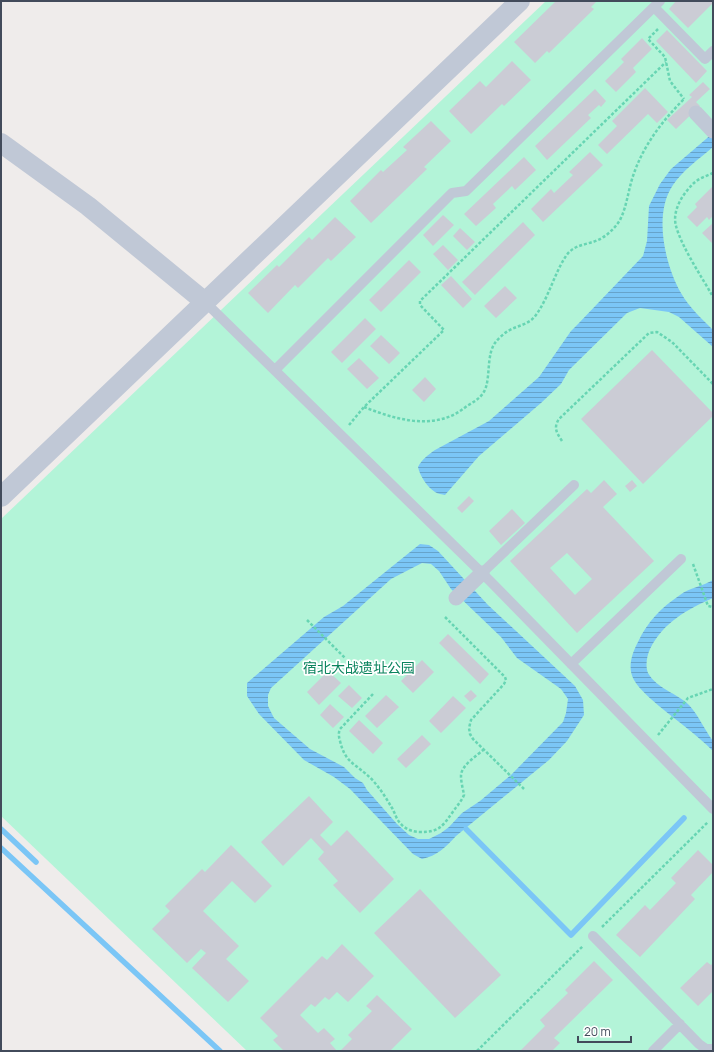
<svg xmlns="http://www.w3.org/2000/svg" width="714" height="1052" font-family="Manrope,'Noto Sans SC',sans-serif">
<defs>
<pattern id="water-rules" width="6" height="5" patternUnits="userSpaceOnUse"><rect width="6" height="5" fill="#7bc6f6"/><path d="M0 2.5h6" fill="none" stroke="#66a3ca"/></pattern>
</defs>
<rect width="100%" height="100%" fill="#efeceb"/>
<!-- green -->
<path fill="#b3f4d8" d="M 546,1 L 713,1 L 713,1051 L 247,1051 L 1,816 L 1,519 Z"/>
<!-- water -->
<path fill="url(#water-rules)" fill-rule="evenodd" d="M 713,133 L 713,147 C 699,159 683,170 673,185 C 653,214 665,265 681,293 C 689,307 702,319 713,330 L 713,347 L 679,317 L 669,312 L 640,308 L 627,313 L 569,370 L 561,384 L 541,403 L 479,456 L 445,495 C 442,494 438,494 435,492 C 427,487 420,476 418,467 C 422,459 428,455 435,450 L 489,421 L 539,377 L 571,331 L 578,324 L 643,256 L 647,241 L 649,206 L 660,184 L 671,169 Z
M 420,544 L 429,545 L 438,551 L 488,605 L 575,686 L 583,700 L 584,715 L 567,741 L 549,760 L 456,836 C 446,847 437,856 422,859 L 413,854 L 350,789 L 334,777 L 304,760 L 259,714 L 247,696 L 247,683 L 324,617 L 343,606 ZM 422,563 L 431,564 L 439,571 L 451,589 L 501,637 L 517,658 L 561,689 L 568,699 L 566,713 L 563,722 L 511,775 L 480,801 L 462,813 L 449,827 L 441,833 L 429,839 L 418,839 L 409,835 L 397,824 L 367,790 L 363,783 L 355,778 L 344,767 L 310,749 L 274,718 L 268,706 L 268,695 L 271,688 L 391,579 Z
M 713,580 L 713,598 C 686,610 664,622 650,649 C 647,656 645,665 648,673 C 657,689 677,693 689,705 C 699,716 704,729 713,741 L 713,751 C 696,734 677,721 659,706 C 650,698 640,690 634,680 C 627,668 632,653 638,642 C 647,622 662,607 680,595 C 689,588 703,586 713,580 Z"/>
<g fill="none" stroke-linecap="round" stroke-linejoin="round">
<!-- stream -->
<path stroke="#7bc6f6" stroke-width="5.5" d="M 1,829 L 36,862
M 466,829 L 571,935 L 684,818
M 1,848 L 220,1051"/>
</g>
<!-- building -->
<path fill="#cbccd5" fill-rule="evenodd" d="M 556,1 L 597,1 L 591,7 L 594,9 L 549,53 L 547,51 L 535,63 L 514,42 Z
M 676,1 L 713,1 L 713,3 L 688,28 L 669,9 Z
M 667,30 L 707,71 L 696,83 L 656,41 Z
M 642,38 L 652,49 L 633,68 L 636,72 L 616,92 L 605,81 L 624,62 L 621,59 Z
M 512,61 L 531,80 L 504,106 L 502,104 L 471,134 L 449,111 L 480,81 L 486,87 Z
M 703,82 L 710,89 L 696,102 L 700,106 L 676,129 L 667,120 L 692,97 L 689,95 Z
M 645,88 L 668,112 L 657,123 L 648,114 L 607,154 L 598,145 L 617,126 L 612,121 Z
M 595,89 L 606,101 L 601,107 L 599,105 L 588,115 L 591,118 L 547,160 L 535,146 Z
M 431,121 L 451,141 L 424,167 L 427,169 L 371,223 L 350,201 L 381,170 L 383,172 L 407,150 L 403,147 Z
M 590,152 L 603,165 L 543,222 L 531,209 L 551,189 L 554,193 L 573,175 L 569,172 Z
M 524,157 L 536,170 L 515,190 L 512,186 L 493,204 L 496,208 L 476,226 L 464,214 Z
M 713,186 L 713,216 L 709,220 L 707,217 L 697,227 L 687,217 L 697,207 L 695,204 Z
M 443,215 L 454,225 L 433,246 L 423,235 Z
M 335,217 L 356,237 L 331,261 L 328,258 L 298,288 L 295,285 L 268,313 L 248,293 L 277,265 L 279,267 L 309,237 L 312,240 Z
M 523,222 L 535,235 L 475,295 L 462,282 Z
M 713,223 L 713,244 L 702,233 Z
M 460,228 L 475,242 L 467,250 L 453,236 Z
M 443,245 L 458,260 L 448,270 L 433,254 Z
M 409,260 L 421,272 L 381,312 L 369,300 Z
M 451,276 L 472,299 L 463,308 L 441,285 Z
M 505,286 L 517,298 L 496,318 L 484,306 Z
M 365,318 L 376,329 L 342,363 L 331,352 Z
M 381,335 L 400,353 L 389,364 L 370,346 Z
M 652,350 L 713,413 L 713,416 L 643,484 L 581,419 Z
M 359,358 L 379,378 L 367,389 L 347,369 Z
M 425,377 L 436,389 L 424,402 L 412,390 Z
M 604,480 L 617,494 L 603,507 L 654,561 L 577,633 L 510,561 L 587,489 L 591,493 ZM 567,553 L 592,579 L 575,595 L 550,568 Z
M 632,480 L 637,486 L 630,492 L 625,486 Z
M 469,496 L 474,501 L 462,513 L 457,508 Z
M 512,509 L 525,523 L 501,545 L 489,531 Z
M 448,634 L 489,674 L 480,684 L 439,643 Z
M 422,660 L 434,672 L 413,693 L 401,681 Z
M 328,671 L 341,683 L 319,705 L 307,692 Z
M 349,685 L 362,698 L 352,708 L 338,696 Z
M 471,690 L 477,696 L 470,702 L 464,696 Z
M 386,695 L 399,707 L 377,728 L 365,716 Z
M 453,696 L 466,708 L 441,733 L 429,721 Z
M 330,704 L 344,717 L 333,728 L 320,715 Z
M 359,720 L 383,743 L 373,754 L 349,731 Z
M 422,735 L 431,744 L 406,768 L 397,759 Z
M 309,796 L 333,822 L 320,835 L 331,846 L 347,830 L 394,879 L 360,913 L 333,885 L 338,881 L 318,859 L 324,852 L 311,838 L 283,866 L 261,842 Z
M 231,845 L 272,886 L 255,903 L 232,881 L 203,911 L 239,946 L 226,959 L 249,981 L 228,1002 L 192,968 L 206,953 L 201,949 L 187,963 L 152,929 L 170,911 L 165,906 L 202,869 L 205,872 Z
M 698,850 L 713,865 L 713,872 L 691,895 L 695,899 L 640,957 L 616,935 L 645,905 L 650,910 L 676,883 L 671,878 Z
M 420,889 L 501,975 L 455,1018 L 374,933 Z
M 342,944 L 374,976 L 348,1002 L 337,992 L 329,1000 L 325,997 L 315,1007 L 311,1004 L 300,1015 L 318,1033 L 324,1028 L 335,1039 L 330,1043 L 337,1051 L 284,1051 L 273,1040 L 278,1036 L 260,1018 L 322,956 L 327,960 Z
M 594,961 L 613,980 L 554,1038 L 560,1043 L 552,1051 L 520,1051 L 545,1026 L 540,1020 L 568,993 L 565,990 Z
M 707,962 L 711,965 L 713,963 L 713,991 L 698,1006 L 680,988 Z
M 377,995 L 412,1029 L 390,1051 L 340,1051 L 352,1039 L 348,1035 L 372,1011 L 366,1006 Z"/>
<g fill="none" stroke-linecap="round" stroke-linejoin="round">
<!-- path -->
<path stroke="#67d5b3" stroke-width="2.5" stroke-dasharray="3 2" stroke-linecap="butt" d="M 658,29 L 648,39 L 665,57 L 670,81 L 684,99
M 713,173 C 706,176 697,179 692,185 C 682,195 672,211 676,226 C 682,248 702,277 713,297
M 364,407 C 392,418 426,429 455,414 C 459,412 463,409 467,406 C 475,401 483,397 486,387 C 490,374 487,354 495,343 C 498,339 503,334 508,331 C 518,325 529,325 536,315 C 549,297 554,274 566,256 C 574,244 587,245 598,240 C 607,236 615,228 620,220 C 627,206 628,191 633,176 C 643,146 662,121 684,99
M 349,425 L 364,407 L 444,330 L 420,305 L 420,301 L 666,62
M 562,441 C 557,433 553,428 559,419 L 649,333 L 657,332 L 672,342 L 713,384
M 693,564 L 708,606 L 713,607
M 445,617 L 505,677 L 506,680 L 504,684 L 471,720 L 469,728 L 470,734 L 473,739 L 524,789
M 307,620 L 345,658
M 373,694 L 340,729 C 338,734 339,737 340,741 C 345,761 352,762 366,774 C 376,782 385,796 392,808 C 395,813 396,819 401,824 C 405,829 413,832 420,832 C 439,832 442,827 452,813 C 456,807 461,802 464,795 C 463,789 461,782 461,776 C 461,765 477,756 484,749
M 658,735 L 688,698 L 713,689
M 602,927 L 708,822
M 477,1051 L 583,946"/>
<!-- service -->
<path stroke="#c0c8d6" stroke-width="10" d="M 654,7 L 705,59 L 713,51
M 205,302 L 490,581 L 713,809
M 275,370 L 452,193 L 466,191 L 660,1
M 482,573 L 574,485
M 571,664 L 681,559
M 593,936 L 699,1044 L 706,1049 L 713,1049
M 653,1051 L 680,1024"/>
<!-- pedestrian -->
<path stroke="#c0c8d6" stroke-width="15" d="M 696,113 L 713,131
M 456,598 L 482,573"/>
<!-- minor -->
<path stroke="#c0c8d6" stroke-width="20" d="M 1,143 L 88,206 L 205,302
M 1,497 L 520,1"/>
</g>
<g text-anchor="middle" stroke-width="3.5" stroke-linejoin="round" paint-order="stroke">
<!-- park labels -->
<g font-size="14" fill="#0b845e" stroke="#fff">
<text x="359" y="673">宿北大战遗址公园</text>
</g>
</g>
<!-- border -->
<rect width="714" height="1052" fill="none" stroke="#424b5b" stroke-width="4"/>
<!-- scale -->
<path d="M578 1036v6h53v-6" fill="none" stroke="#424b5b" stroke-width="2"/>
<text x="584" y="1036" font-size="12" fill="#424b5b" stroke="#ffffff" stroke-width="3" paint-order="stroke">20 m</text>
</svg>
